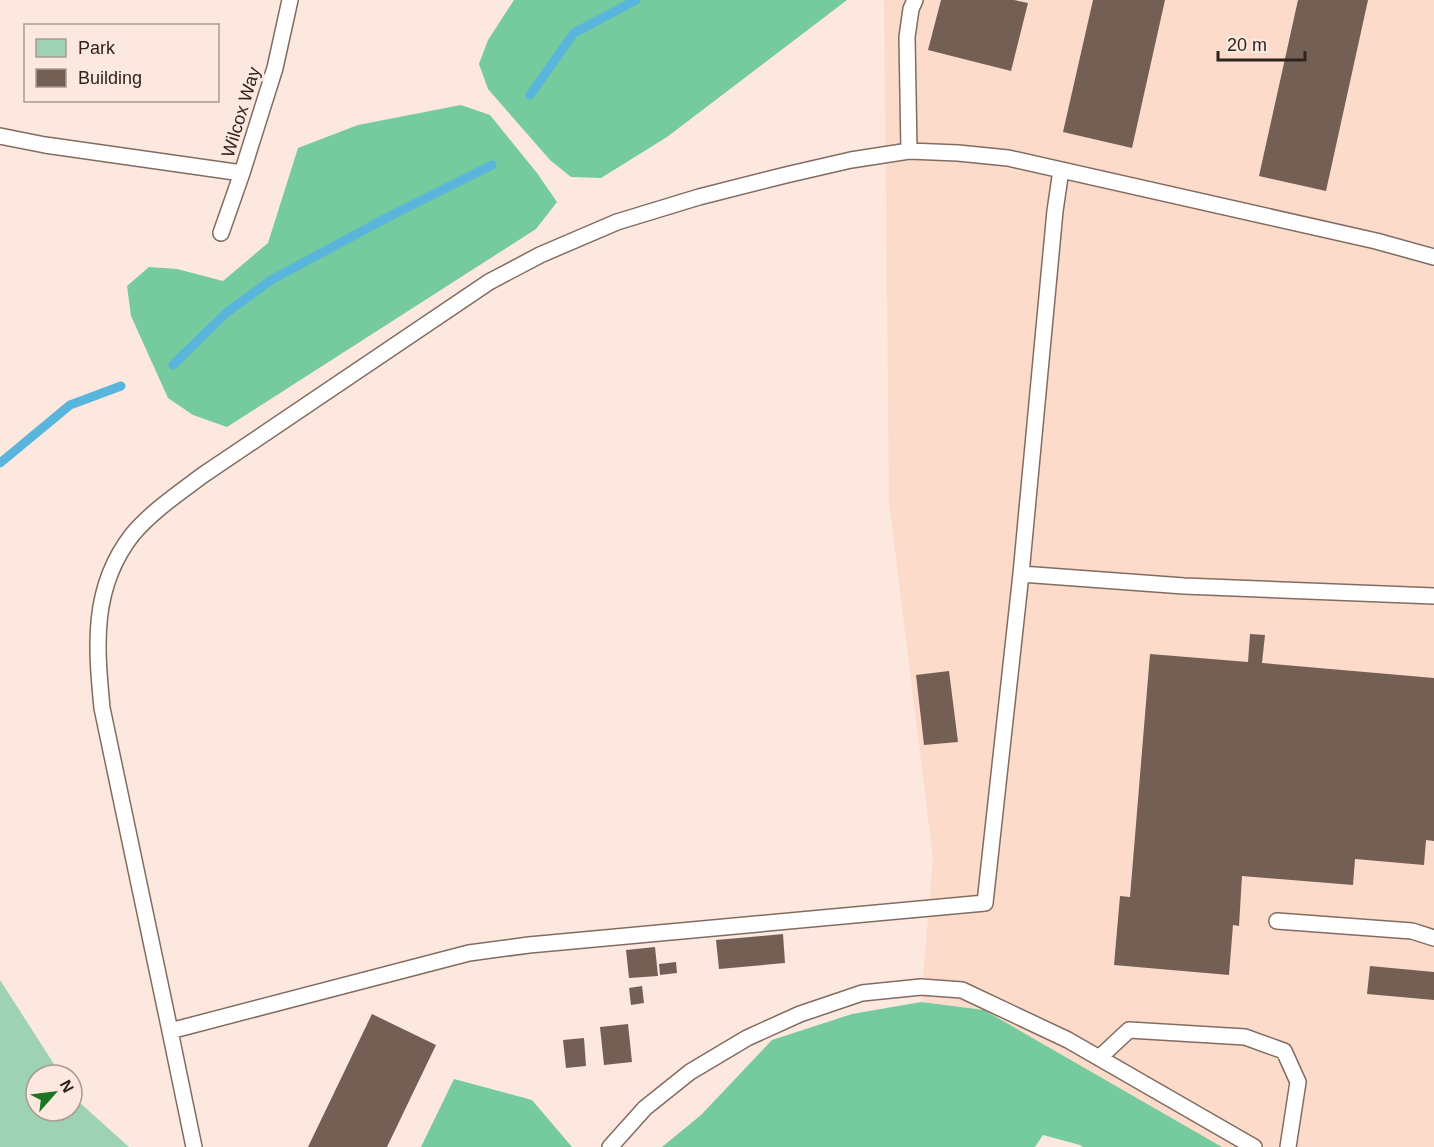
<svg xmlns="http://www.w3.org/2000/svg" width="1434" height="1147" font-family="Helvetica,sans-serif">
<rect width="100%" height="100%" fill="#fce8de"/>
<!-- built -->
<path fill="#fcdbcb" d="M 884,0 L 1434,0 L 1434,1147 L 1222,1147 L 984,1010 L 921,1002 L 933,858 L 889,502 Z"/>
<!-- green -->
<path fill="#9ed2b5" d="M 0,980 L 61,1075 L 36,1075 L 36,1111 L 72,1111 L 72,1092 L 79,1102 L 129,1147 L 0,1147 Z"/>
<!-- forest -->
<path fill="#75ca9e" d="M 514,0 L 847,0 L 667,137 L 601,178 L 571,177 L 550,160 L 488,89 L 479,64 L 488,40 Z
M 461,105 L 490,115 L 537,173 L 557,202 L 536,229 L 227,427 L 193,415 L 168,398 L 131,316 L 127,286 L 149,267 L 177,269 L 223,281 L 268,243 L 298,148 L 358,125 Z
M 921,1002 L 984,1010 L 1222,1147 L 1083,1147 L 1080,1145 L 1043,1135 L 1035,1147 L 662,1147 L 701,1115 L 772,1040 L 852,1014 Z
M 454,1079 L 532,1100 L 572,1147 L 421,1147 Z"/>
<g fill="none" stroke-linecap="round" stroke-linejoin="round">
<!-- stream -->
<path stroke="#59b5dc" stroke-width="9" d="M 530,95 L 574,33 L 636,0
M 173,365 L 226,313 L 271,280 L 392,215 L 492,165
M 0,463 L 70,405 L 121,386"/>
</g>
<!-- building -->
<path fill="#745f55" d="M 941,0 L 1014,0 L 1028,3 L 1011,71 L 928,50 Z
M 1093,0 L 1165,0 L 1132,148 L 1063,132 Z
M 1298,0 L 1368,0 L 1326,191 L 1259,176 Z
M 1250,634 L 1265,635 L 1262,663 L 1434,678 L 1434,841 L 1426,840 L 1424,865 L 1355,859 L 1353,885 L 1242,876 L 1239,926 L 1233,925 L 1229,975 L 1114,965 L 1120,896 L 1130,897 L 1150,654 L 1248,662 Z
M 949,671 L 958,742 L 924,745 L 916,675 Z
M 783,934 L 785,963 L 719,969 L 716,940 Z
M 655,947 L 658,976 L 629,978 L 626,950 Z
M 676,962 L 677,973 L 660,975 L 659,964 Z
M 1370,966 L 1434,972 L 1434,1000 L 1367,994 Z
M 642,986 L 644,1003 L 631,1005 L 629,988 Z
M 372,1014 L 436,1045 L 387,1147 L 308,1147 Z
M 628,1024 L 632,1062 L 604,1065 L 600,1027 Z
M 584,1038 L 586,1066 L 566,1068 L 563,1040 Z"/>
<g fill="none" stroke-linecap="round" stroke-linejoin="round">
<defs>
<path id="lane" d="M 0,136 L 45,145 L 242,173
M 909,151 L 907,37 L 911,9 L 915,0
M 221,233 L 242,173 L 275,68 L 290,0
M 1021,574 L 1055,211 L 1061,170
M 1277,921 L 1412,931 L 1434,938
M 170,1031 L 102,708 C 96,646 91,588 132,535 C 151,512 179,493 203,475 L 489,282 L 540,255 L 617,222 L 699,197 L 786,175 L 851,160 L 909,151 L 958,153 L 1008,158 L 1376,241 L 1434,257
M 1099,1058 L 1129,1030 L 1245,1037 L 1284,1051 L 1298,1082 L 1288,1147
M 194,1147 L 170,1031 L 469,953 L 529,945 L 985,903 L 1021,574 L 1184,586 L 1434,596
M 610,1147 L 645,1108 L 690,1072 L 747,1038 L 800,1014 L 862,993 L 921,987 L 962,990 L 1068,1040 L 1254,1147"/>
</defs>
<!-- lane casing -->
<use href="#lane" stroke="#826c61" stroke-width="18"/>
<!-- lane -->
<use href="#lane" stroke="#fff" stroke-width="15"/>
</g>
<g text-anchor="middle" stroke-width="6" stroke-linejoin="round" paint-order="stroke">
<!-- street labels -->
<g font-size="18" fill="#2d241f" stroke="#fce8de">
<text transform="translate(241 112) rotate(-73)" y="6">Wilcox Way</text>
</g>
</g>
<!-- legend -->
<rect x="24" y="24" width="195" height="78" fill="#fce8de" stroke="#a99a92" stroke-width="1.5"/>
<rect x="36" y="39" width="30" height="18" fill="#9ed2b5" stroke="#a99a92" stroke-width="1.5"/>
<text x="78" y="54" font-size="18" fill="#2d241f">Park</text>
<rect x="36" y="69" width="30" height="18" fill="#745f55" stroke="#a99a92" stroke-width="1.5"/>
<text x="78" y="84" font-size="18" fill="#2d241f">Building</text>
<!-- north arrow -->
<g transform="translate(54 1093) rotate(62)"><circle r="28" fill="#fce8de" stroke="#a99a92" stroke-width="1.5"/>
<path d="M0-4.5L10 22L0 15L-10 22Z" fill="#1b7522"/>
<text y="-9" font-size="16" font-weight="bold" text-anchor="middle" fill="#2d241f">N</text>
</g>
<!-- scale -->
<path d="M1218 51v9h87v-9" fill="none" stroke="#2d241f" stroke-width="3"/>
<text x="1227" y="51" font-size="18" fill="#2d241f" stroke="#fce8de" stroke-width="4.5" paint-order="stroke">20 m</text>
</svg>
